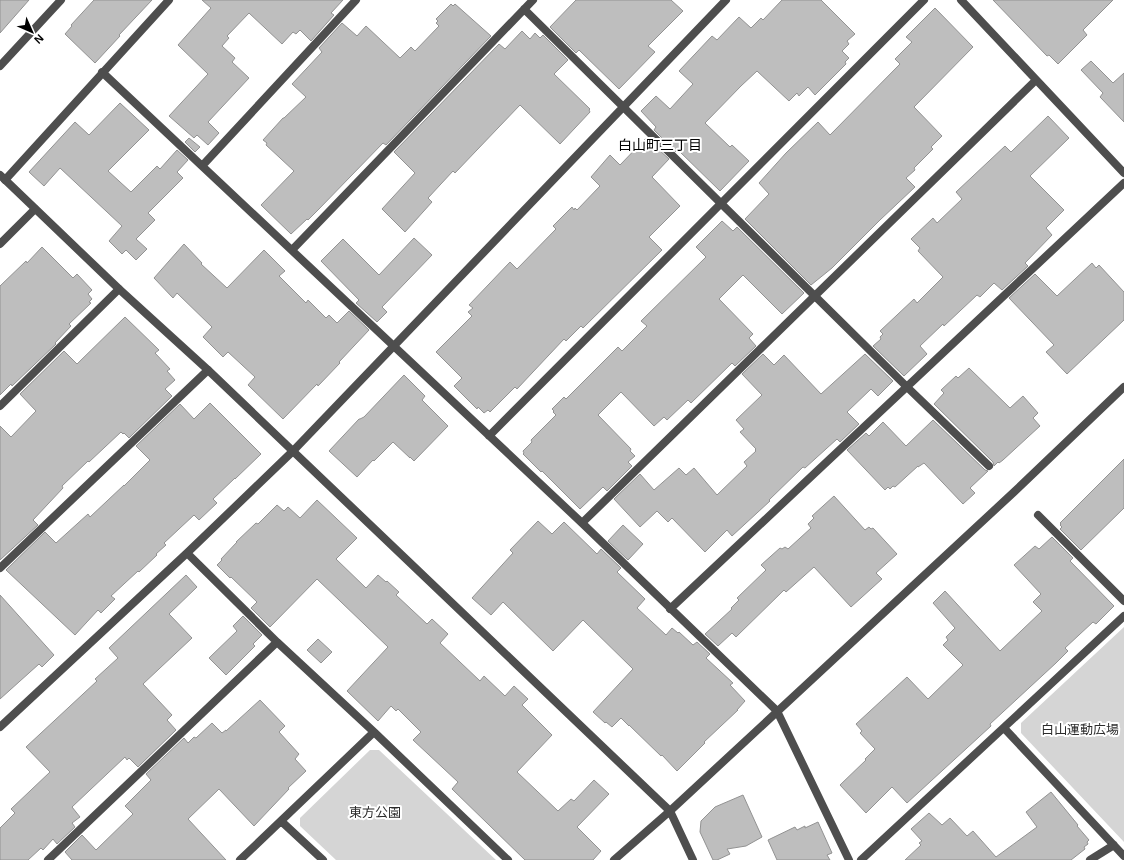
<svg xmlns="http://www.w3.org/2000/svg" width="1124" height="860" font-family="Helvetica,'Noto Sans JP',sans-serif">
<rect width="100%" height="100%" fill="#fff"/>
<!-- green -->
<path fill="#d5d5d5" d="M 1124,627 L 1124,842 L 1021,733 L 1021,723 Z
M 370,750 L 379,750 L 496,860 L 336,860 L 300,826 L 300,818 Z"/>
<!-- building -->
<path fill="#bebebe" stroke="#929292" d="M 0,0 L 29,0 L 0,33 Z
M 94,0 L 152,0 L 119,35 L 120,36 L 95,63 L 65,34 L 72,26 L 71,25 Z
M 202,0 L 343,0 L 331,13 L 334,15 L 311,41 L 300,30 L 296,34 L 293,32 L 282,44 L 249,13 L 227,36 L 229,38 L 222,46 L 235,58 L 232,62 L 249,78 L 208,122 L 219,133 L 208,145 L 197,135 L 194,138 L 169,116 L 208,74 L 178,45 L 211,8 Z
M 576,0 L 671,0 L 683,11 L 648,46 L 655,52 L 619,89 L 579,50 L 576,53 L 550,27 Z
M 782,0 L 821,0 L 855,34 L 847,41 L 849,44 L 842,51 L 849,58 L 845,62 L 846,64 L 815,95 L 808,87 L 799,96 L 797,93 L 789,101 L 757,71 L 741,86 L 705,123 L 730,147 L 732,145 L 749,161 L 720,191 L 678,150 L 676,152 L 654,130 L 656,127 L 641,111 L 656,96 L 670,109 L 693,84 L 679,71 L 712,36 L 717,40 L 739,17 L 751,28 L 761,18 L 763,20 Z
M 993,0 L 1113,0 L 1083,30 L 1087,35 L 1058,64 L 1049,55 L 1047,56 Z
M 451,4 L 453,6 L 455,4 L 491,36 L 386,145 L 383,143 L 318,210 L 308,220 L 307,219 L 291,234 L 261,205 L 294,171 L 266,145 L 267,143 L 263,140 L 283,118 L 284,118 L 306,97 L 292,84 L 322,52 L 319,48 L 342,23 L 357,36 L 366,26 L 400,58 L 411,47 L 415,51 L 439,26 L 436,23 L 438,21 L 436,19 Z
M 935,8 L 973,47 L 914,107 L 942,136 L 931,147 L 933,149 L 914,168 L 915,170 L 906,178 L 915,187 L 880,220 L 832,268 L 811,285 L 745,219 L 769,194 L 759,183 L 786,153 L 818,122 L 830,135 L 900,64 L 895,59 L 912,42 L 906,37 Z
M 522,31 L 530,39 L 535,33 L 540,38 L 543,35 L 568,60 L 554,74 L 590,109 L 589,110 L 590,112 L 560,144 L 520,105 L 455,173 L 453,171 L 428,198 L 432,202 L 405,232 L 382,209 L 415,173 L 394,152 L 499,44 L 505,49 Z
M 1091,61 L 1113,83 L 1124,73 L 1124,122 L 1100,97 L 1103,93 L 1081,70 Z
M 120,103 L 149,130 L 108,171 L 131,192 L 157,166 L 160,169 L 177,150 L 188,160 L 177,172 L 183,178 L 148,213 L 155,220 L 136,239 L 147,249 L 136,260 L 126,250 L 122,254 L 109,241 L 122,226 L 60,168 L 44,186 L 29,172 L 75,122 L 89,135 Z
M 1048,116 L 1069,138 L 1030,176 L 1064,210 L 1046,228 L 1052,235 L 1025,263 L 1028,266 L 1002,290 L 994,283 L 980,297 L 977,295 L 944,326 L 943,324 L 920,346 L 927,354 L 904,376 L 873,346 L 881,339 L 880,337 L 883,334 L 880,331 L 914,299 L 917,303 L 943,277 L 918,251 L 920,248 L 911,239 L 933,218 L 937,223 L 962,199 L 956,192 L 1005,146 L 1011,152 Z
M 189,138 L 200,147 L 195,152 L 185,142 Z
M 646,138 L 669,159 L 652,177 L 680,206 L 649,237 L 662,250 L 583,328 L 581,326 L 566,341 L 564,339 L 517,389 L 515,387 L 490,412 L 488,410 L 484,413 L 478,407 L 477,409 L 454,386 L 462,378 L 436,352 L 472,316 L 468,312 L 473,308 L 469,305 L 510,262 L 517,269 L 556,229 L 553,226 L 572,207 L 574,210 L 575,208 L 577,210 L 600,186 L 591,177 L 610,155 L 620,165 Z
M 722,221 L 733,231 L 737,227 L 804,293 L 782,314 L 743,275 L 719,299 L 753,334 L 749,338 L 756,346 L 735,366 L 732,363 L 691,403 L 688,400 L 667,420 L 664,417 L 654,426 L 621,392 L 598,415 L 631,449 L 630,451 L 635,456 L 628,462 L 632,466 L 607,491 L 603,487 L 580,509 L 542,471 L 541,472 L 523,454 L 524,453 L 523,451 L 532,442 L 531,440 L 556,415 L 553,412 L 554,411 L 552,409 L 564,397 L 566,399 L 618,347 L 622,351 L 647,326 L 641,321 L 706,257 L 696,247 Z
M 414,238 L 432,255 L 382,307 L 387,312 L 377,322 L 356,303 L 359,300 L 321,261 L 343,239 L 379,275 Z
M 184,244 L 202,263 L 201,264 L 227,288 L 264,250 L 285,271 L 279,276 L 306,303 L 308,300 L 326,318 L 329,315 L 337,323 L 349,311 L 369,330 L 339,362 L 340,363 L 318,386 L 317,384 L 283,419 L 248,385 L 255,377 L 228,352 L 223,357 L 203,337 L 212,327 L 177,293 L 173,298 L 154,278 Z
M 42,247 L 73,278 L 77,274 L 92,290 L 88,294 L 92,299 L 89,302 L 91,303 L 69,324 L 71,326 L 55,343 L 56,344 L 12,386 L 11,384 L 0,395 L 0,286 L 26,261 L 27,263 Z
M 1092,263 L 1096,268 L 1099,265 L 1124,292 L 1124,320 L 1067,374 L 1046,352 L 1054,345 L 1009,298 L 1035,274 L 1057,296 Z
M 125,317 L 159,350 L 155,353 L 170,369 L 167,371 L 175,380 L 165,389 L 172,396 L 129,438 L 124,433 L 123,434 L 121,432 L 89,462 L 88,461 L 62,486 L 63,488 L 33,520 L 38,525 L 0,560 L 0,426 L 11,437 L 36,411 L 20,394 L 64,351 L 77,364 Z
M 763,354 L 774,365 L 784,355 L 821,394 L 865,354 L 893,381 L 878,396 L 871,389 L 847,412 L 859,424 L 840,442 L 837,439 L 805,468 L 803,467 L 769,500 L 770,501 L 732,536 L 727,530 L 705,552 L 672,518 L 668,522 L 657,511 L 640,527 L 614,499 L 640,474 L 654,490 L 679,468 L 686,475 L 694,468 L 717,495 L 747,466 L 744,462 L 756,451 L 755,450 L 756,449 L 740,432 L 744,429 L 736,420 L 762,395 L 742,374 Z
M 969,368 L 1010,408 L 1023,396 L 1038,413 L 1033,418 L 1040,426 L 1003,460 L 999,463 L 998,462 L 994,466 L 993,462 L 934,404 L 944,393 L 941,390 L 956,376 L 958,378 Z
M 404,375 L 425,396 L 422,400 L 448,426 L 414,461 L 410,457 L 410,458 L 393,442 L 374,461 L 373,460 L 357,477 L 329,451 L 359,419 L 360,419 L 364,417 Z
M 210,403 L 261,454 L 235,479 L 235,478 L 213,499 L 217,503 L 199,520 L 194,515 L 164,543 L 166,545 L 156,554 L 157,555 L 139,572 L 138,571 L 111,596 L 115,599 L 101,613 L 98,610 L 75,635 L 6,570 L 45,532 L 56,543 L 88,514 L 90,517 L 124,485 L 124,486 L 150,460 L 136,446 L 180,404 L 194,419 Z
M 933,420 L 985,470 L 988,471 L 970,488 L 975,493 L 963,504 L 924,463 L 918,467 L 918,466 L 895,487 L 893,486 L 890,489 L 888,487 L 885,490 L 847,450 L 866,433 L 869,436 L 883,422 L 906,446 Z
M 1124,459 L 1124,508 L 1081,550 L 1060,529 L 1062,527 L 1060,525 L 1061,524 L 1060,523 Z
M 834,496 L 865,530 L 869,527 L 871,529 L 873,528 L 897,554 L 876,573 L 882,579 L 851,607 L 814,567 L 786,592 L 784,590 L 736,637 L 732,633 L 718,646 L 705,634 L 732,609 L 731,608 L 739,600 L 737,598 L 766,570 L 761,565 L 780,548 L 782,549 L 785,547 L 788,549 L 811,528 L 808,524 L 814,518 L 812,516 Z
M 317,500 L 357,538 L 336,559 L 366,588 L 378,575 L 386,582 L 387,581 L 399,592 L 396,595 L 427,624 L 432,619 L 448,634 L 440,643 L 480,681 L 484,676 L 505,696 L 514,686 L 528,699 L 522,705 L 552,735 L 517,772 L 558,811 L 571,799 L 574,801 L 594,780 L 609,794 L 577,827 L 601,851 L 593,860 L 525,860 L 452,789 L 458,782 L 413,740 L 421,732 L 398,709 L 396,711 L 391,706 L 378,721 L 347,691 L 388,647 L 317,579 L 270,627 L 251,608 L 257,602 L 231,577 L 230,578 L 217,565 L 222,560 L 221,559 L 237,542 L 236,542 L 256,523 L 258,524 L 277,505 L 284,511 L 288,507 L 300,518 Z
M 538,521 L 552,534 L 564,522 L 597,554 L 601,549 L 621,568 L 617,572 L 645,599 L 637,608 L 666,635 L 672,628 L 678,633 L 679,632 L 693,645 L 697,642 L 710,654 L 706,658 L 733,683 L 730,685 L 745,701 L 737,710 L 738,710 L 704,742 L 705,743 L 677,771 L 662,755 L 661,756 L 629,725 L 629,726 L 621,718 L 612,727 L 606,722 L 605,723 L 593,712 L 633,669 L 583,620 L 553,651 L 503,602 L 491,615 L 472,598 L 513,553 L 510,550 Z
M 623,525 L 643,544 L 628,560 L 608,541 Z
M 1052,537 L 1073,558 L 1070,561 L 1114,606 L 1096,624 L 1093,622 L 1065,648 L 1068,651 L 1056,663 L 990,724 L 991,726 L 907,803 L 892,787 L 866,813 L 840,785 L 866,760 L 865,759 L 875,749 L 860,733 L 862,731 L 856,724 L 907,677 L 928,699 L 963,665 L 943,645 L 948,640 L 946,637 L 955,628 L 933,603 L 945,591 L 1000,651 L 1042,611 L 1033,602 L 1041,594 L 1014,565 L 1035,546 L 1039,549 Z
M 186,575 L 197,587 L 169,614 L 192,638 L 143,684 L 172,715 L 167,720 L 176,730 L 138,767 L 129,758 L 127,760 L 125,757 L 72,807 L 80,817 L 72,823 L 75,827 L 57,844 L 53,839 L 43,850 L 41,848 L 28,860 L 0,860 L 0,828 L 15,813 L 11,809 L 50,772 L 26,747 L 97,681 L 95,679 L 118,658 L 109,648 Z
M 0,595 L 54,655 L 42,667 L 39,664 L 0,699 Z
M 243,616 L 262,635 L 253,644 L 255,646 L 226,675 L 209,658 L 237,631 L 233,626 Z
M 318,639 L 332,652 L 321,663 L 307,650 Z
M 260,700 L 285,726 L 279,732 L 299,754 L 295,759 L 306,771 L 288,788 L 289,789 L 254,826 L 219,789 L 188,819 L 226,860 L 72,860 L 65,852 L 82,835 L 96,850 L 133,814 L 125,806 L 151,780 L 146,774 L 184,738 L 188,743 L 194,737 L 196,738 L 212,723 L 222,733 L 226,730 L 226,731 Z
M 1051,792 L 1078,825 L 1077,826 L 1089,840 L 1087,842 L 1088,844 L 1084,847 L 1085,849 L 1071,860 L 905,860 L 921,845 L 919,843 L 922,841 L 911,829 L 929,813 L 942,825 L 950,818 L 967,836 L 973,831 L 996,857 L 1037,827 L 1026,812 Z
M 743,795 L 762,837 L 746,846 L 727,849 L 730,854 L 717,860 L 713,860 L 700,832 L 701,821 L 715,807 Z
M 818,822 L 832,853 L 827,855 L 830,860 L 777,860 L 768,840 L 795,827 L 797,830 L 805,826 L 805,828 Z"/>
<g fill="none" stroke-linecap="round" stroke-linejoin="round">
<!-- minor -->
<path stroke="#4e4e4e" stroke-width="8" d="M 961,0 L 1124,173
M 524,9 L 907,387 L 989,466
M 0,66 L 61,0
M 102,72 L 582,523 L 777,711 L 849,860
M 202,166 L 356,0
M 5,180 L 169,0
M 0,244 L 35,209
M 292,250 L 533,0
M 0,406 L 119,289
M 489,436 L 924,0
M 1038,515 L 1124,601
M 582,523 L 1036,80
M 187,553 L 277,642 L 374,732 L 508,860
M 0,568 L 208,370
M 670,609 L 1124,183
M 0,727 L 187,553 L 293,451 L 726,0
M 1004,728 L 1124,856
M 281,821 L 323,860
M 48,860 L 277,642
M 240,860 L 374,732
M 861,860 L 1124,616
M 1090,860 L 1114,845"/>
<!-- tertiary -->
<path stroke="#4e4e4e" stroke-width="8" d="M 0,175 L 119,289 L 208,370 L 670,811 L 693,860
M 614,860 L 670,811 L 1014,492 L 1124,387"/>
</g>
<g text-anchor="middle" stroke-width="4" stroke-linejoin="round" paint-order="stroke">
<!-- park labels -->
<g font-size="13" fill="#2c2c2c" stroke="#fff">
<text x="1080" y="734">白山運動広場</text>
<text x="375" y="817">東方公園</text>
</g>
<!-- neighbourhood labels -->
<g font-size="14" fill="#000" stroke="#fff">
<text x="660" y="150">白山町三丁目</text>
</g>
</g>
<!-- north arrow -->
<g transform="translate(32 32) rotate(135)" stroke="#ffffff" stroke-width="3" paint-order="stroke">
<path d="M0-3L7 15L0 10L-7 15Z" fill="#000000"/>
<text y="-6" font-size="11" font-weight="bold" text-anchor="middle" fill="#000000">N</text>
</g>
</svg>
